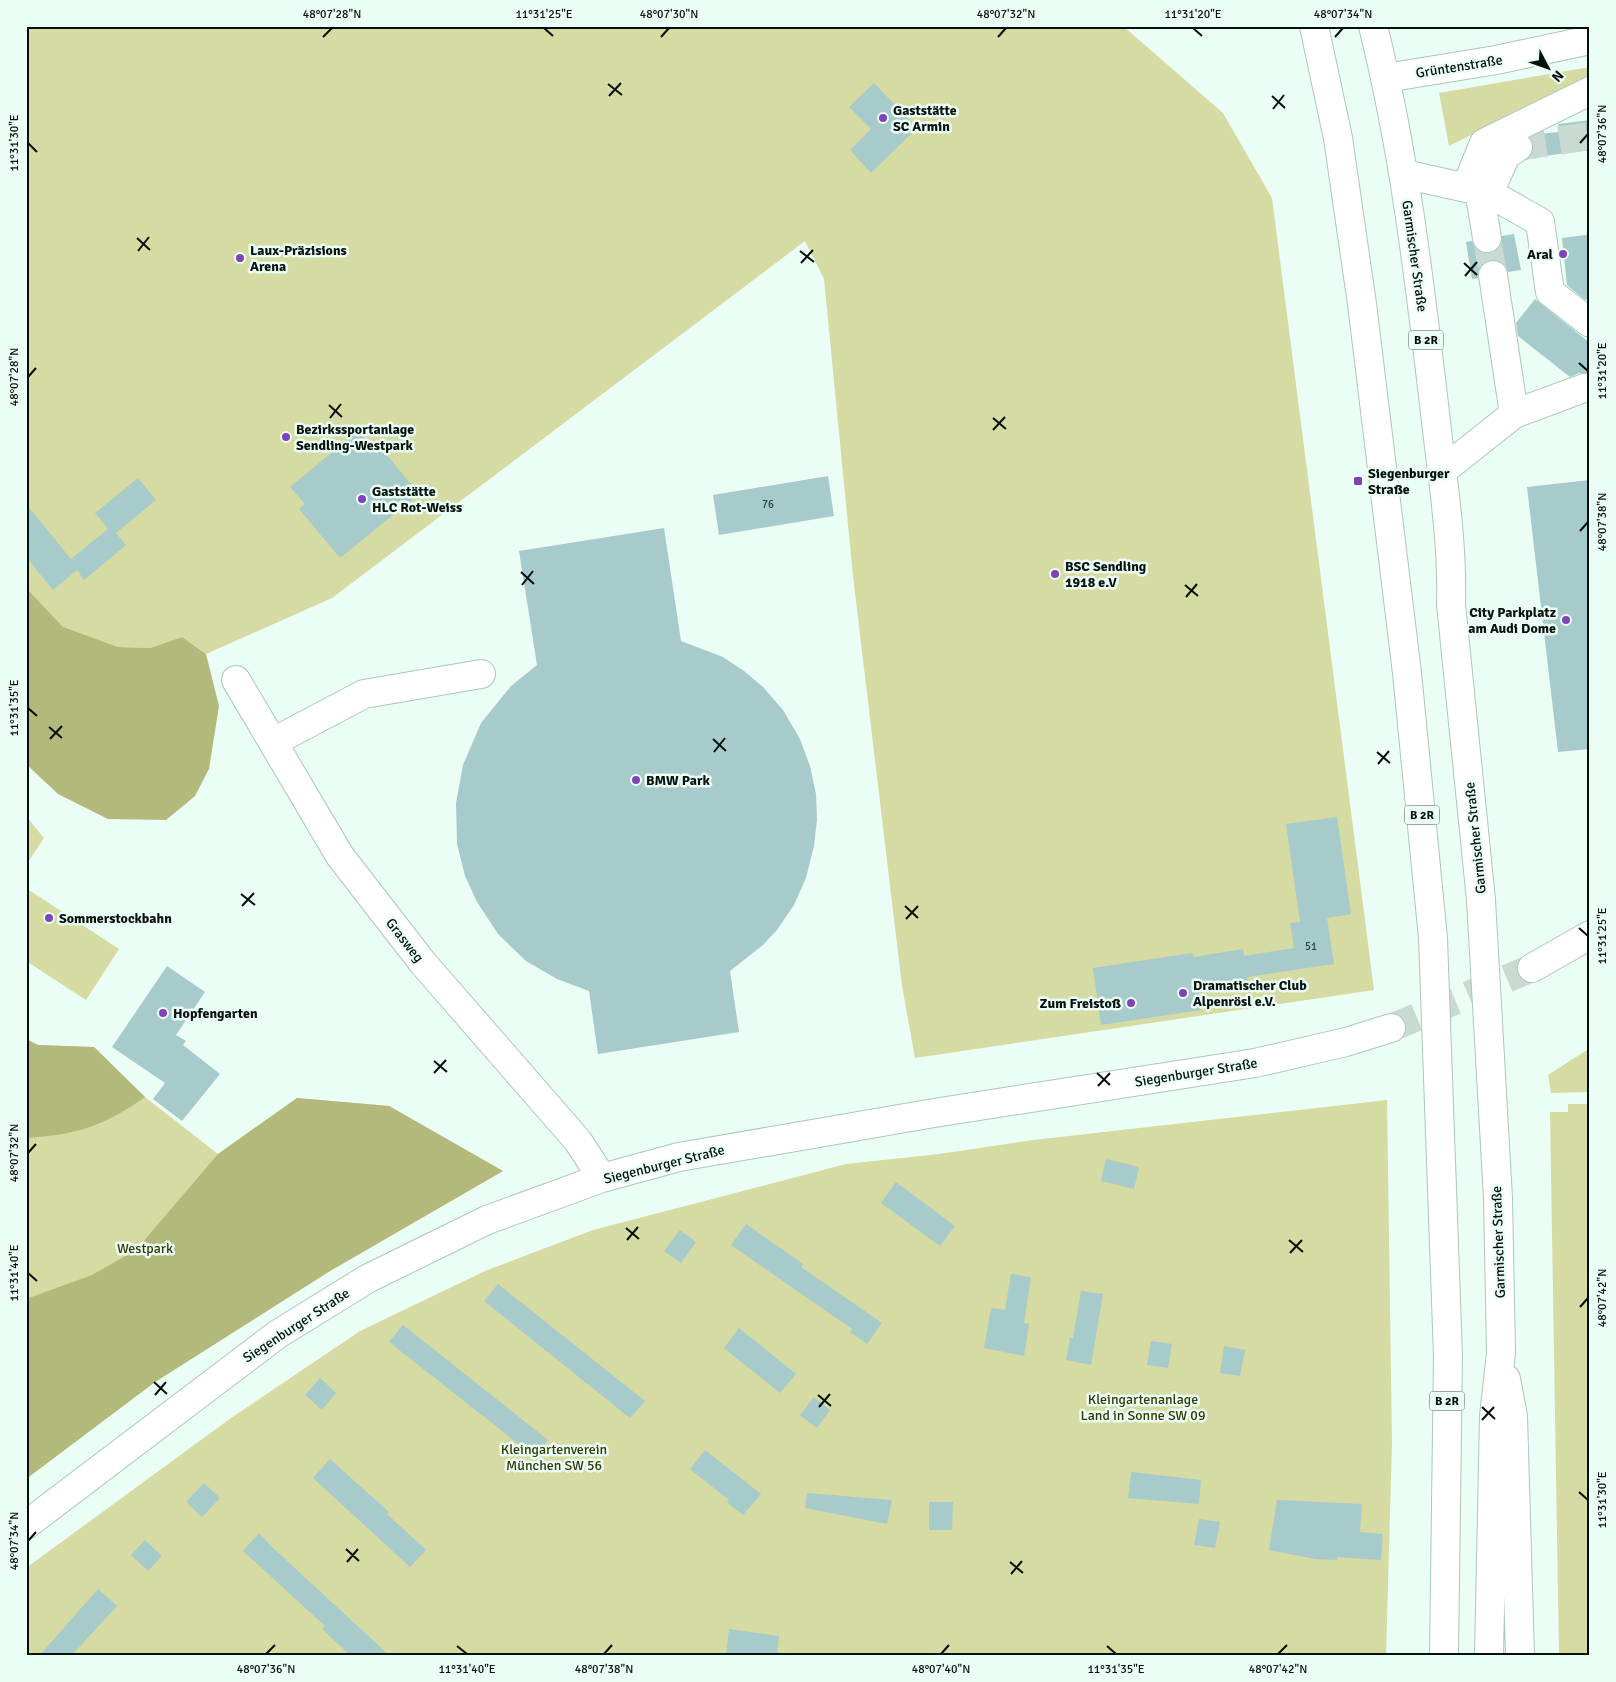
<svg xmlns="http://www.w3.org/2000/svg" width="1616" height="1682" font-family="Signika,sans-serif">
<rect width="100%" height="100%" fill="#ebfef5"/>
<!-- green -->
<path fill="#d5dba2" d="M 26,26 L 1123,26 L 1223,113 L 1272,198 L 1374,990 L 915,1058 L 902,986 L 853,576 L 824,279 L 805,241 L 332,598 L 206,654 L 182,637 L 150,648 L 118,647 L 63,628 L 26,665 Z
M 1590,67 L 1590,76 L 1449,146 L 1439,93 Z
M 26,816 L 44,838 L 26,865 Z
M 26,888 L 119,949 L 86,1000 L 26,961 Z
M 26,1039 L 38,1045 L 94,1047 L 145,1097 L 218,1154 L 297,1098 L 389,1106 L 503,1171 L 330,1271 L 155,1382 L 26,1479 Z
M 1590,1048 L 1590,1092 L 1551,1093 L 1548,1075 Z
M 1387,1100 L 1392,1443 L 1386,1656 L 26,1656 L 26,1568 L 231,1418 L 360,1331 L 485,1271 L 593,1230 L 846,1164 L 939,1154 L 1033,1140 Z
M 1568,1104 L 1590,1104 L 1590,1656 L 1559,1656 L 1550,1112 L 1568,1112 Z"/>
<!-- forest -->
<path fill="#b3b87b" d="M 26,588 L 63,627 L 118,647 L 150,648 L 182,637 L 206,654 L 219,706 L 209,769 L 195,796 L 166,820 L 108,819 L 58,794 L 26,764 Z
M 26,1039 L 38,1045 L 94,1047 L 145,1097 C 104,1126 76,1135 26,1138 Z
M 297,1098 L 389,1106 L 503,1171 L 330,1271 L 155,1382 L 26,1479 L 26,1299 L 92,1275 L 136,1250 L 218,1154 Z"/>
<!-- building -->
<path fill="#a7caca" d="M 874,83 L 917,128 L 871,173 L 850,150 L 871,129 L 849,107 Z
M 1590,120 L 1590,150 L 1529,158 L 1534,146 L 1530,138 L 1537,134 L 1559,132 L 1558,124 Z
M 1590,229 L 1590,299 L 1585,300 L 1567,285 L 1562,238 L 1586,235 Z
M 1514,234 L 1521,270 L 1508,272 L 1505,265 L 1499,261 L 1490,260 L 1483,263 L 1479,269 L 1478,278 L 1472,279 L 1466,242 L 1472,241 L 1475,248 L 1481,252 L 1490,253 L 1497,250 L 1501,244 L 1502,236 Z
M 1535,299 L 1590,343 L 1590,374 L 1579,373 L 1570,377 L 1518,336 L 1516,323 Z
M 358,431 L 373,448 L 378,444 L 419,494 L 340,558 L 299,509 L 305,504 L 290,487 Z
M 828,476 L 834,516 L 719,535 L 713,495 Z
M 138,478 L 156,500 L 116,533 L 126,545 L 84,580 L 77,570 L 53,590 L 26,557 L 26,504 L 71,559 L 108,529 L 95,513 Z
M 1590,480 L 1590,749 L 1558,752 L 1527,487 Z
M 664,528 L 681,641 L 723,657 L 744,671 L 763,687 L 783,710 L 800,739 L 810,766 L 816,794 L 817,820 L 814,846 L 806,878 L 794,905 L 777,930 L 763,945 L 730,971 L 739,1032 L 598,1054 L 589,991 L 557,979 L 526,961 L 498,934 L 477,902 L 465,876 L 457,844 L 456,803 L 463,765 L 481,723 L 511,686 L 537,665 L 519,551 Z
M 1337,817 L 1351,914 L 1327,918 L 1334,964 L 1247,977 L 1249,985 L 1199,992 L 1201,1010 L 1101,1025 L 1093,968 L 1192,953 L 1194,957 L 1243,949 L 1244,956 L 1294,948 L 1290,923 L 1300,922 L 1286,824 Z
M 167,966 L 205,992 L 176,1035 L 186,1041 L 183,1045 L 220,1074 L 182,1121 L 153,1099 L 165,1083 L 112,1047 Z
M 1106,1159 L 1139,1167 L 1134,1189 L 1101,1181 Z
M 896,1182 L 955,1226 L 940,1246 L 881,1203 Z
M 746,1224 L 803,1264 L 801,1267 L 882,1323 L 867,1344 L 850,1332 L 852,1329 L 731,1245 Z
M 680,1230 L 696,1242 L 681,1263 L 664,1251 Z
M 1011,1274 L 1031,1277 L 1024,1323 L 1029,1324 L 1024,1356 L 984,1348 L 991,1308 L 1005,1310 Z
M 498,1284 L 645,1401 L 630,1418 L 484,1301 Z
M 1081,1291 L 1103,1294 L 1091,1365 L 1066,1360 L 1070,1338 L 1073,1338 Z
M 403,1325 L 548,1440 L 535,1457 L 389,1342 Z
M 739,1328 L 796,1374 L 780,1393 L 724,1348 Z
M 1151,1341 L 1172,1344 L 1168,1368 L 1147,1365 Z
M 1224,1346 L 1245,1350 L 1240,1376 L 1220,1373 Z
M 320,1378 L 336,1393 L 322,1410 L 305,1395 Z
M 814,1397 L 830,1410 L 817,1428 L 800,1415 Z
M 705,1450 L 761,1494 L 743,1515 L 727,1502 L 729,1500 L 690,1469 Z
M 330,1459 L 389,1512 L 387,1514 L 426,1550 L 410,1567 L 313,1478 Z
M 1131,1472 L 1201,1480 L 1199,1504 L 1128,1498 Z
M 204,1483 L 220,1498 L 202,1517 L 186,1502 Z
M 807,1493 L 892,1500 L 887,1524 L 805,1508 Z
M 1277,1500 L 1362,1504 L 1360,1532 L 1383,1534 L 1381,1560 L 1337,1557 L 1337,1560 L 1315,1559 L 1269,1550 Z
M 929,1502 L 953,1502 L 952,1530 L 929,1530 Z
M 1199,1519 L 1220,1522 L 1215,1548 L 1194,1545 Z
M 259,1533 L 273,1548 L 390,1656 L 351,1656 L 322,1629 L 325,1626 L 243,1551 Z
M 145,1540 L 162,1556 L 148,1571 L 131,1555 Z
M 98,1589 L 117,1606 L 71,1656 L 39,1656 Z
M 729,1629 L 779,1636 L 777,1656 L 726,1656 Z"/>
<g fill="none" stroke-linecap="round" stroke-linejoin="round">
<!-- minor-tunnel -->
<path stroke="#c9dad2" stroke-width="28" stroke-dasharray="28 14" stroke-linecap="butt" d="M 1518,147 L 1590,136
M 1487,238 L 1493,275
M 1391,1028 L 1532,968"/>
<defs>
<path id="minor" d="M 1386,78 L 1496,60 L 1590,40
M 1404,174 L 1489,193 L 1540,222 L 1550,292 L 1590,323
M 1466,187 L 1484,143 L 1590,91
M 1479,190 L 1487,238
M 1489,193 L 1506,155 L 1518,147
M 1493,275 L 1514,414
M 1441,472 L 1514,414 L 1584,388
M 236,680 L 340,856 L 423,963 L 578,1141 L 602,1178
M 273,742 L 364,694 L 481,674
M 1532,968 L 1590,935
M 26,1525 L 278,1334 L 367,1279 L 487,1220 L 602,1178 L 679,1157 L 934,1113 L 1255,1063 L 1346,1042 L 1391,1028"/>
<path id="highway" d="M 1314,26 L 1338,138 L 1362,304 L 1407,673 L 1433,938 L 1448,1356 L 1444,1656
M 1373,26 C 1404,150 1419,277 1434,404 C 1441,470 1453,537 1451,604 L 1481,900 L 1498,1198 L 1501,1353 L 1494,1416 L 1489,1656
M 1506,1379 L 1513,1416 L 1520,1656"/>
</defs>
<!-- minor casing -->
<use href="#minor" stroke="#a9c8bb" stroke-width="30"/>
<!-- highway casing -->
<use href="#highway" stroke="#a9c8bb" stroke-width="30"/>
<!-- minor -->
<use href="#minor" stroke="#fff" stroke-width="28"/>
<!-- highway -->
<use href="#highway" stroke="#fff" stroke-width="28"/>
</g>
<!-- ticks -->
<path fill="none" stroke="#06100c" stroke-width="2" d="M 544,28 L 553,36M 1193,28 L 1202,36M 323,37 L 332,28M 661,37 L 669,28M 998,37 L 1006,28M 1335,37 L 1343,28M 608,84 L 622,95M 609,96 L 621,83M 1272,96 L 1285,108M 1273,109 L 1284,95M 28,143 L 37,152M 1580,143 L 1588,134M 137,238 L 150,250M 138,251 L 149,237M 800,251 L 814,262M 801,263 L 813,250M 1464,263 L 1477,275M 1465,276 L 1477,262M 1579,363 L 1588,371M 28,377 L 36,368M 329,405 L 342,417M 330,418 L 341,404M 993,418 L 1006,429M 993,430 L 1005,417M 1580,531 L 1588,522M 521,572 L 534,584M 522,585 L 533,571M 1185,585 L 1198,596M 1186,597 L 1197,584M 28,708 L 37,716M 49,727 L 62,738M 50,739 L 62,726M 713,739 L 726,751M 714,752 L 725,738M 1377,752 L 1390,763M 1378,764 L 1389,751M 241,894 L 255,905M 242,906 L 254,893M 905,906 L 918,918M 906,919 L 918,906M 1579,928 L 1588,936M 434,1061 L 447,1072M 434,1073 L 446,1060M 1097,1073 L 1110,1085M 1098,1086 L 1110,1073M 28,1153 L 36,1144M 626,1228 L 639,1239M 627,1240 L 638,1227M 1289,1240 L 1303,1252M 1290,1253 L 1302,1240M 28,1273 L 37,1281M 1580,1307 L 1588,1298M 154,1382 L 167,1394M 155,1395 L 166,1382M 818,1395 L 831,1406M 819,1407 L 830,1394M 1482,1407 L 1495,1419M 1482,1420 L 1494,1407M 1579,1492 L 1588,1500M 28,1541 L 36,1532M 346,1549 L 359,1561M 347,1562 L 358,1549M 1010,1562 L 1023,1573M 1011,1574 L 1022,1561M 457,1646 L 467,1654M 1107,1646 L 1116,1654M 266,1654 L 275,1645M 604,1654 L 612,1645M 941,1654 L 949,1645M 1278,1654 L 1287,1645"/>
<!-- markers -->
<g fill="#8042b8" stroke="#ebfef5" stroke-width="2">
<circle cx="883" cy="118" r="5"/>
<circle cx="1563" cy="254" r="5"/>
<circle cx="240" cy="258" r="5"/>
<circle cx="286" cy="437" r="5"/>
<rect x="1353" y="476" width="10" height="10" rx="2.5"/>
<circle cx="362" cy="499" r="5"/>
<circle cx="1055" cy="574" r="5"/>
<circle cx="1566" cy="620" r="5"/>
<circle cx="636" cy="780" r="5"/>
<circle cx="49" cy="918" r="5"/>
<circle cx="1183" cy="993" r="5"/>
<circle cx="1131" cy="1003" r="5"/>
<circle cx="163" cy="1013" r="5"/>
</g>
<g text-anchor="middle" stroke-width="5" stroke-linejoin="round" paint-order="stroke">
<!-- number labels -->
<g font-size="11" fill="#2e3e3c">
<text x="768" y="508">76</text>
<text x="1311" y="950">51</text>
</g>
<!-- shield labels -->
<g fill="#ebfef5" stroke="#4b5752" stroke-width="1">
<rect x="1408.5" y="330.5" width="35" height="19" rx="4"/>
<rect x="1404.5" y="805.5" width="35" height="19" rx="4"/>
<rect x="1429.5" y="1391.5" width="35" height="19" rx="4"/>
</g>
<g font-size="12" font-weight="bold" fill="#06100c">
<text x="1426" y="344">B 2R</text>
<text x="1422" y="819">B 2R</text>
<text x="1447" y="1405">B 2R</text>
</g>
<!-- street labels -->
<g font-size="14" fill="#06100c" stroke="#ebfef5">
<text transform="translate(1459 66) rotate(-9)" y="5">Grüntenstraße</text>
<text transform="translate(1415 256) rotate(82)" y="5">Garmischer Straße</text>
<text transform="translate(1475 838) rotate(-96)" y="5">Garmischer Straße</text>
<text transform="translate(405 940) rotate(52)" y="5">Grasweg</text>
<text transform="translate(1196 1072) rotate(-9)" y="5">Siegenburger Straße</text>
<text transform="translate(664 1164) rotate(-14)" y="5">Siegenburger Straße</text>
<text transform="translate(1498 1242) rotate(-92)" y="5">Garmischer Straße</text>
<text transform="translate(296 1325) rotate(-33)" y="5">Siegenburger Straße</text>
</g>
<!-- poi labels -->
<g font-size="14" font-weight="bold" fill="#06100c" stroke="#ebfef5" text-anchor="start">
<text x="893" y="115">Gaststätte<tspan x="893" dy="16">SC Armin</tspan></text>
<text x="250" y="255">Laux-Präzisions<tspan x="250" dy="16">Arena</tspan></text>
<text x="1553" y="259" text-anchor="end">Aral</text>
<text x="296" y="434">Bezirkssportanlage<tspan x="296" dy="16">Sendling-Westpark</tspan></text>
<text x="1368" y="478">Siegenburger<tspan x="1368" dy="16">Straße</tspan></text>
<text x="372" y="496">Gaststätte<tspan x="372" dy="16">HLC Rot-Weiss</tspan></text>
<text x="1065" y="571">BSC Sendling<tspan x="1065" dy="16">1918 e.V</tspan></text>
<text x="1556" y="617" text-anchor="end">City Parkplatz<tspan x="1556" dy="16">am Audi Dome</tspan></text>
<text x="646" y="785">BMW Park</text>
<text x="59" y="923">Sommerstockbahn</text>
<text x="1193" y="990">Dramatischer Club<tspan x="1193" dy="16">Alpenrösl e.V.</tspan></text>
<text x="1121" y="1008" text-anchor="end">Zum Freistoß</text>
<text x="173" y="1018">Hopfengarten</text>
</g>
<!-- park labels -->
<g font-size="14" fill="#343705" stroke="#ebfef5">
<text x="145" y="1253">Westpark</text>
<text x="1143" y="1404">Kleingartenanlage<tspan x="1143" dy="16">Land in Sonne SW 09</tspan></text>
<text x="554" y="1454">Kleingartenverein<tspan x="554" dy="16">München SW 56</tspan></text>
</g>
</g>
<!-- border -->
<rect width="1616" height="1682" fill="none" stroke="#ebfef5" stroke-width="55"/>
<!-- north arrow -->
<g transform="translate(1548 68) rotate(131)" stroke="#ebfef5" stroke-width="4" paint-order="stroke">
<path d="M0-4L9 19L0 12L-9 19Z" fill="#06100c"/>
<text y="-8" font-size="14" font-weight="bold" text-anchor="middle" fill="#06100c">N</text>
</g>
<rect x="28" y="28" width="1560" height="1626" fill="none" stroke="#06100c" stroke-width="2"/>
<g font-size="12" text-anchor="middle" fill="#06100c">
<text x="332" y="18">48°07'28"N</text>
<text x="544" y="18">11°31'25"E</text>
<text x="669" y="18">48°07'30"N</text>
<text x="1006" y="18">48°07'32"N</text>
<text x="1193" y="18">11°31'20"E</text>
<text x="1343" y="18">48°07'34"N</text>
<text transform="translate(1602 134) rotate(-90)" y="4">48°07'36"N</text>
<text transform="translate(14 143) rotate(-90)" y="4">11°31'30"E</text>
<text transform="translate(1602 371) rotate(-90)" y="4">11°31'20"E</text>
<text transform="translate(14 377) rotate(-90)" y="4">48°07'28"N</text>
<text transform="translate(1602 522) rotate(-90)" y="4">48°07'38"N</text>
<text transform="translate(14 708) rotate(-90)" y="4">11°31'35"E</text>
<text transform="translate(1602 936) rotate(-90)" y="4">11°31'25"E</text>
<text transform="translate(14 1153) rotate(-90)" y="4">48°07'32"N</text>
<text transform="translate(14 1273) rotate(-90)" y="4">11°31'40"E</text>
<text transform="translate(1602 1298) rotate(-90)" y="4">48°07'42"N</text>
<text transform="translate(1602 1500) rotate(-90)" y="4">11°31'30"E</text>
<text transform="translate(14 1541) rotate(-90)" y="4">48°07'34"N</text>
<text x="266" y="1673">48°07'36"N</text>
<text x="467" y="1673">11°31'40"E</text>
<text x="604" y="1673">48°07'38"N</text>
<text x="941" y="1673">48°07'40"N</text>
<text x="1116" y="1673">11°31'35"E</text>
<text x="1278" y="1673">48°07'42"N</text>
</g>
</svg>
